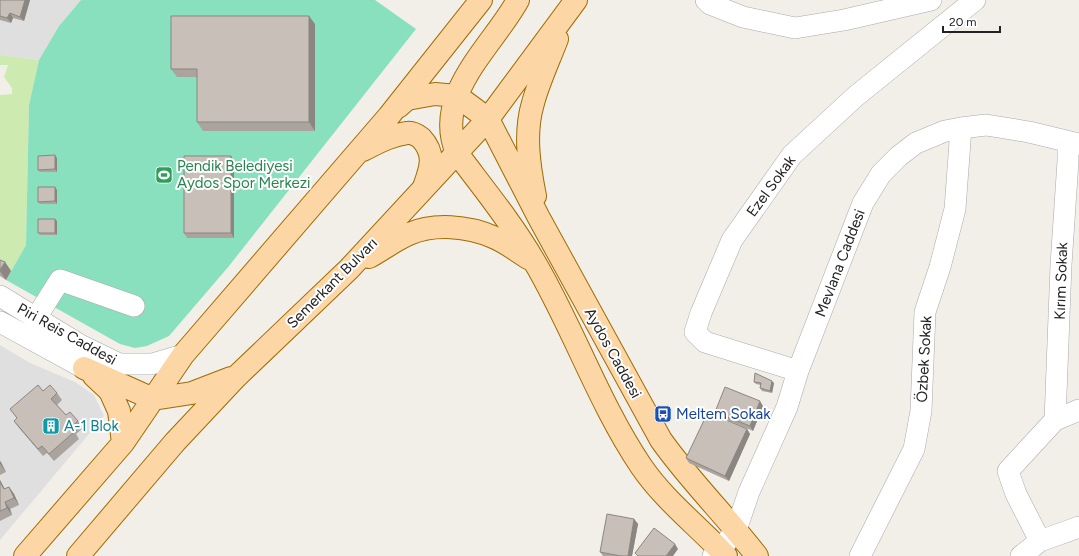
<svg xmlns="http://www.w3.org/2000/svg" width="1079" height="556" font-family="Figtree,sans-serif">
<rect width="100%" height="100%" fill="#f2efe9"/>
<!-- residential -->
<path fill="#e0dfdf" d="M 0,0 L 81,0 L 59,26 L 39,60 L 0,55 Z
M 0,345 L 30,363 L 75,382 L 94,395 L 104,416 L 0,540 Z"/>
<!-- grass -->
<path fill="#cdebb0" d="M 0,55 L 39,60 L 29,105 L 26,245 L 11,271 L 0,265 L 0,95 L 12,94 L 12,88 L 4,77 L 8,65 L 0,65 Z"/>
<!-- pitch -->
<path fill="#88e0be" d="M 81,0 L 375,0 L 416,29 L 229,266 L 169,336 L 147,346 L 135,348 L 120,344 L 6,280 L 26,245 L 29,105 L 39,60 L 59,26 Z"/>
<g fill="none" stroke-linecap="round" stroke-linejoin="round">
<defs>
<path id="minor" d="M 706,0 L 710,4 L 743,17 L 795,28 L 844,20 L 931,0
M 0,296 L 80,345 L 119,364 L 152,364 L 183,355
M 36,318 L 60,280 L 134,306
M 0,322 L 84,368
M 798,371 L 705,342 L 695,332 L 701,313 L 732,240 L 792,155 L 856,96 L 975,0
M 1055,420 L 1061,265 L 1068,161 L 1068,143
M 1040,541 L 1016,494 L 1008,471 L 1055,420 L 1079,410
M 713,556 L 720,550 L 736,530 L 749,492 L 787,407 L 798,371 L 863,203 L 881,174 L 899,156 L 916,143 L 945,131 L 961,128 L 986,125 L 1029,132 L 1079,144
M 860,556 L 914,449 L 921,411 L 925,312 L 940,267 L 955,209 L 961,128
M 1021,556 L 1040,541 L 1079,527"/>
<path id="major" d="M 518,0 C 493,46 432,95 457,153 C 483,188 512,223 534,261 C 573,327 598,402 641,466 C 664,500 698,526 726,556
M 398,107 L 407,99 L 435,94 L 457,96 L 488,119 L 539,218 L 661,440 C 690,481 726,516 757,556
M 363,150 C 377,143 391,135 407,133 C 411,132 417,135 421,138 C 436,154 431,168 424,187
M 535,196 C 529,166 524,133 533,103 C 539,81 549,60 557,39
M 369,257 C 382,250 395,240 409,234 C 434,223 468,226 493,237 C 506,242 518,252 530,259
M 84,368 L 153,399 L 192,393 L 231,378
M 94,376 L 110,391 L 119,411 L 123,443
M 25,556 L 123,443 L 183,355 L 389,116 L 481,0
M 78,556 L 175,442 L 236,377 L 349,269 L 488,119 L 576,0"/>
</defs>
<!-- minor casing -->
<use href="#minor" stroke="#a9a9a9" stroke-width="22"/>
<!-- major casing -->
<use href="#major" stroke="#a06b00" stroke-width="24"/>
<!-- minor -->
<use href="#minor" stroke="#fff" stroke-width="21"/>
<!-- major -->
<use href="#major" stroke="#fcd6a4" stroke-width="22"/>
</g>
<!-- wall -->
<path fill="#aba49e" d="M 0,0 L 30,0 L 24,21 L 13,18 L 11,23 L 0,20 Z
M 315,24 L 315,131 L 203,131 L 197,122 L 197,77 L 177,77 L 171,69 Z
M 57,158 L 57,172 L 40,172 L 38,170 Z
M 234,161 L 234,238 L 187,238 L 184,233 Z
M 55,187 L 57,190 L 57,204 L 40,204 L 38,202 Z
M 57,221 L 57,235 L 40,235 L 38,233 Z
M 0,260 L 5,262 L 11,271 L 6,280 L 0,276 Z
M 754,382 L 774,383 L 772,393 L 762,391 L 760,388 L 761,385 L 756,384 Z
M 43,391 L 57,393 L 62,400 L 57,405 L 66,415 L 78,421 L 83,428 L 76,434 L 79,439 L 54,461 L 47,453 L 43,456 L 19,428 L 14,421 L 17,418 L 10,409 Z
M 763,406 L 753,431 L 718,416 L 715,412 Z
M 747,429 L 750,434 L 729,481 L 689,463 L 686,458 Z
M 0,461 L 6,472 L 0,475 Z
M 0,480 L 5,489 L 9,487 L 14,494 L 19,505 L 10,509 L 12,515 L 0,521 Z
M 634,519 L 638,524 L 632,556 L 603,556 L 600,552 Z"/>
<!-- shaded-wall -->
<path fill="#8b8681" d="M 25,0 L 30,0 L 24,21 L 20,17 Z
M 10,13 L 13,18 L 11,23 L 7,18 Z
M 309,16 L 315,24 L 315,131 L 309,122 Z
M 55,155 L 57,158 L 57,172 L 55,169 Z
M 231,156 L 234,161 L 234,238 L 231,233 Z
M 55,187 L 57,190 L 57,204 L 55,201 Z
M 55,219 L 57,221 L 57,235 L 55,233 Z
M 5,262 L 11,271 L 6,280 L 0,271 Z
M 772,381 L 774,383 L 772,393 L 770,391 Z
M 760,401 L 763,406 L 753,431 L 750,426 Z
M 747,429 L 750,434 L 729,481 L 725,476 Z
M 0,461 L 1,462 L 6,472 L 1,465 L 0,463 Z
M 0,480 L 8,496 L 0,482 Z
M 9,487 L 14,494 L 19,505 L 14,498 Z
M 5,502 L 10,509 L 12,515 L 7,508 Z
M 634,519 L 638,524 L 632,556 L 628,556 Z
M 675,544 L 678,549 L 673,556 L 666,556 Z"/>
<!-- building -->
<path fill="#c7bfb8" stroke="#8b8681" d="M 0,0 L 25,0 L 20,17 L 10,13 L 7,18 L 0,16 Z
M 171,16 L 309,16 L 309,122 L 197,122 L 197,69 L 171,69 Z
M 55,155 L 55,169 L 38,170 L 38,156 Z
M 184,156 L 231,156 L 231,233 L 184,233 Z
M 38,187 L 55,187 L 55,201 L 38,202 Z
M 38,219 L 55,219 L 55,233 L 38,233 Z
M 0,260 L 5,262 L 0,270 Z
M 755,373 L 772,381 L 770,391 L 760,388 L 761,383 L 754,382 Z
M 38,385 L 43,391 L 50,385 L 57,393 L 51,399 L 66,415 L 70,412 L 78,421 L 70,428 L 74,432 L 49,454 L 42,446 L 38,449 L 14,421 L 17,418 L 10,409 Z
M 725,387 L 760,401 L 750,426 L 715,412 Z
M 708,412 L 747,429 L 725,476 L 686,458 Z
M 0,482 L 4,489 L 9,487 L 14,498 L 5,502 L 7,508 L 0,511 Z
M 607,514 L 634,519 L 628,556 L 621,556 L 600,552 Z
M 654,528 L 675,544 L 666,556 L 638,556 L 635,553 Z"/>
<!-- icons -->
<defs>
<symbol id="stadium-square" viewBox="-11 -11 22 22"><rect x="-9" y="-9" width="18" height="18" rx="4" fill="#2e9e5b" stroke="#fff"/><path d="M0-5a6.5 5 0 1 0 0 10a6.5 5 0 1 0 0-10ZM-3.5-1.8h7v3.6h-7Z" fill="#fff"/></symbol>
<symbol id="bus-square" viewBox="-11 -11 22 22"><rect x="-9" y="-9" width="18" height="18" rx="4" fill="#1a4fb4" stroke="#fff"/><path d="M-5-6H5V4H4V6H2V4H-2V6H-4V4H-5ZM-3.5-4V0h7V-4ZM-3.5 1.2v1.5H-2V1.2ZM2 1.2v1.5H3.5V1.2Z" fill="#fff"/></symbol>
<symbol id="building-square" viewBox="-11 -11 22 22"><rect x="-9" y="-9" width="18" height="18" rx="4" fill="#0f9aa8" stroke="#fff"/><path d="M-4-6H4V6H1V3H-1V6H-4ZM-2.5-4.3h1.7v1.8h-1.7ZM.8-4.3h1.7v1.8H.8ZM-2.5-1h1.7V.8h-1.7ZM.8-1h1.7V.8H.8Z" fill="#fff"/></symbol>
</defs>
<g fill-rule="evenodd">
<use href="#stadium-square" x="154" y="165" width="20" height="20"/>
<use href="#bus-square" x="653" y="404" width="20" height="20"/>
<use href="#building-square" x="41" y="416" width="20" height="20"/>
</g>
<g text-anchor="middle" stroke-width="4" stroke-linejoin="round" paint-order="stroke">
<!-- leisure labels -->
<g font-size="15" fill="#27864d" stroke="#fff" text-anchor="start">
<text x="177" y="171">Pendik Belediyesi<tspan x="177" dy="17">Aydos Spor Merkezi</tspan></text>
</g>
<!-- street labels -->
<g font-size="15" fill="#222" stroke="#fff">
<text transform="translate(771 186) rotate(-54)" y="5">Ezel Sokak</text>
<text transform="translate(840 263) rotate(-69)" y="5">Mevlana Caddesi</text>
<text transform="translate(1061 281) rotate(-88)" y="5">Kırım Sokak</text>
<text transform="translate(332 283) rotate(-45)" y="5">Semerkant Bulvarı</text>
<text transform="translate(67 334) rotate(29)" y="5">Piri Reis Caddesi</text>
<text transform="translate(613 353) rotate(61)" y="5">Aydos Caddesi</text>
<text transform="translate(924 359) rotate(-87)" y="5">Özbek Sokak</text>
</g>
<!-- transit labels -->
<g font-size="15" fill="#164399" stroke="#fff" text-anchor="start">
<text x="676" y="419">Meltem Sokak</text>
</g>
<!-- culture labels -->
<g font-size="15" fill="#0d838f" stroke="#fff" text-anchor="start">
<text x="64" y="431">A-1 Blok</text>
</g>
</g>
<!-- scale -->
<path d="M943 26v6h57v-6" fill="none" stroke="#222222" stroke-width="2"/>
<text x="949" y="26" font-size="12" fill="#222222" stroke="#ffffff" stroke-width="3" paint-order="stroke">20 m</text>
</svg>
